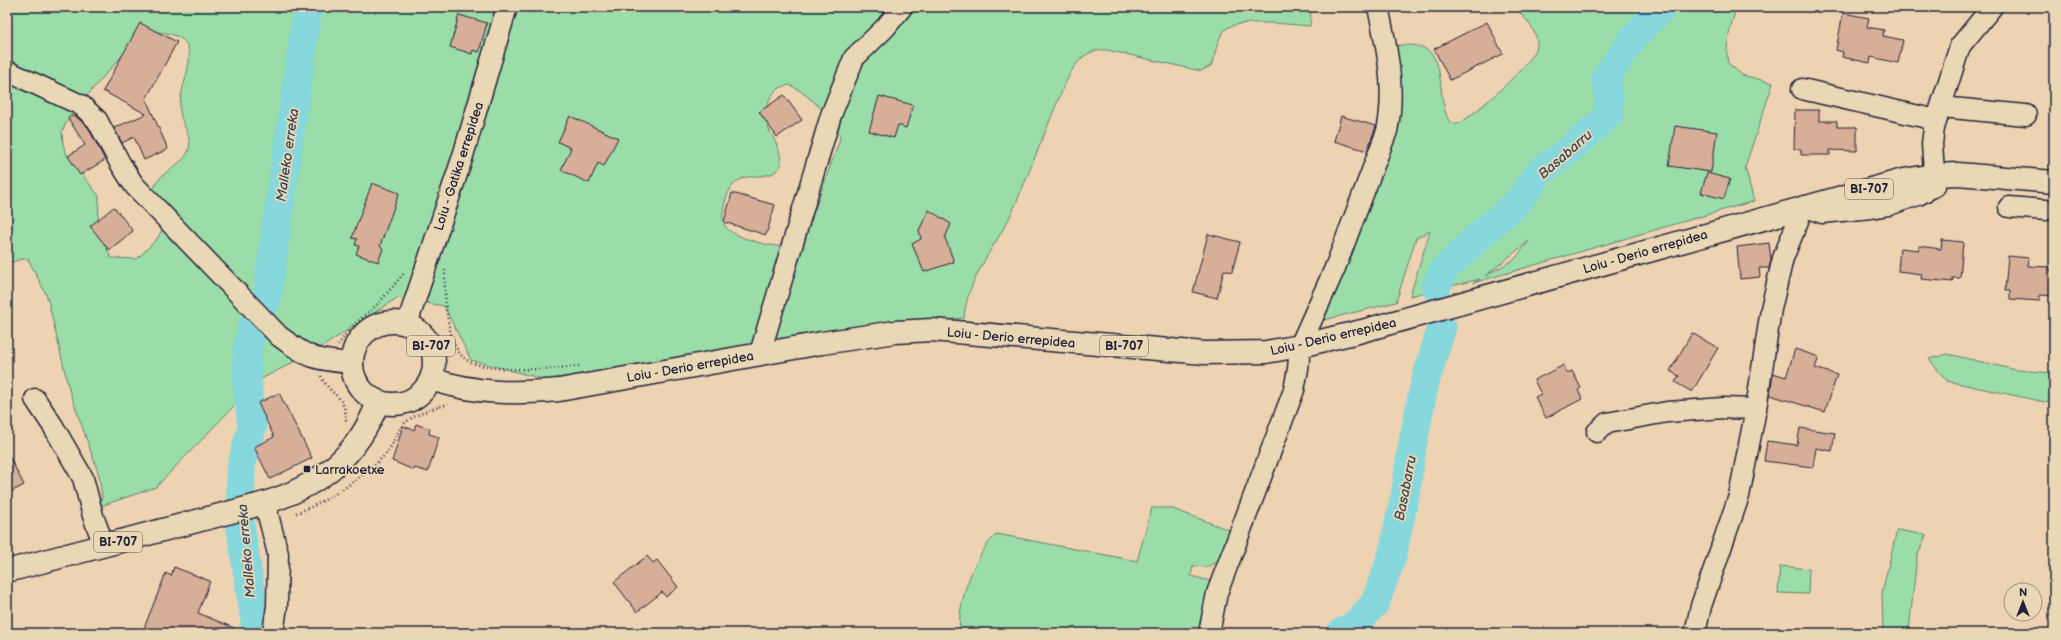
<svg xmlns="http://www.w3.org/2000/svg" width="2061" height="640" font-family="'Balsamiq Sans',sans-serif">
<rect width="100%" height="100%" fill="#eed3b2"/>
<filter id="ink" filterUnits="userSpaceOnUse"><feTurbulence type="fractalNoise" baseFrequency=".025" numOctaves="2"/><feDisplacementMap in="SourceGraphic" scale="8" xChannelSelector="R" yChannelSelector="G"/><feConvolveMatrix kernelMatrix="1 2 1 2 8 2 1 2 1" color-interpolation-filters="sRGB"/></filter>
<g filter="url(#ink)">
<!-- green -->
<path fill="#9bdda8" stroke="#5e8072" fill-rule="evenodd" d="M 7,7 L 1311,7 L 1311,9 L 1310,26 C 1293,25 1234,17 1224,31 C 1216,41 1216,54 1211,66 L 1201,71 L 1107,50 C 1083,49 1074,65 1065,84 C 1047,125 1032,167 1014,208 C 998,244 967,277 964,318 L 819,333 L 547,380 L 471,360 L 444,306 L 397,298 L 319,349 L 259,380 L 156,487 L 98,507 L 102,498 L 99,475 L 69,389 L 47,296 L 28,259 L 21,259 L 7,264 ZM 156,32 C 215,35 177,81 180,111 C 181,124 194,138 188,152 C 181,167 156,173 154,190 C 153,202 160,218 163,229 L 156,240 L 137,259 L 111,258 L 98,229 L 99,196 L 67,155 L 63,144 L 62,132 L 66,123 L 76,108 L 128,49 ZM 789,85 C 804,90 840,123 840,139 L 807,231 C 803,238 794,244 785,246 C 773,248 731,237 725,226 C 721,218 723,207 726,199 C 738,161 768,188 781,165 C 782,138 756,128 770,99 C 774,90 780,87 789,85 Z
M 1514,7 L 1736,7 C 1732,25 1724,44 1728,63 L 1742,75 L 1773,83 L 1745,167 L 1754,201 L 1473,283 L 1480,279 L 1410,296 L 1430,231 L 1416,238 L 1396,302 L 1324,320 L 1389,153 L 1393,46 C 1455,37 1432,86 1449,121 L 1456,124 L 1460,123 C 1474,115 1536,61 1537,46 C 1538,30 1524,17 1514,7 ZM 1529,241 L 1515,259 L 1485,276 Z
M 1948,354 L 2016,370 L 2054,373 L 2054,404 L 1947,381 L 1929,359 Z
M 1152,508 L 1170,508 L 1232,531 L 1223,558 L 1207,567 L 1193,566 L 1191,576 L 1214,582 L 1200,633 L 960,633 C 956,604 975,553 997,534 L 1137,561 Z
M 1897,530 L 1926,535 L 1917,557 L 1909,630 L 1913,633 L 1883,633 L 1882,592 Z
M 1780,566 L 1809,569 L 1808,594 L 1778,593 Z"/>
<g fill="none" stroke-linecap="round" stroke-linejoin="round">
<!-- river -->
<path stroke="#87d8dd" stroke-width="29" d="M 1436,287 L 1444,270 L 1491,225 L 1515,205 L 1540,172 L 1579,142 L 1609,115 L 1609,99 L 1606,78 L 1634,37 L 1663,7
M 266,303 L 308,7
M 252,327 L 247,354 L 247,380 L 252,428 L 241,467 L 240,524 L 255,620 L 255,633
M 1341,633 L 1357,623 L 1375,603 L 1392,556 L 1405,496 L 1412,447 L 1425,382 L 1442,327"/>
</g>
<!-- building -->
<path fill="#d7ae98" stroke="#22223b" d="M 1843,13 L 1869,18 L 1867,27 L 1884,30 L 1883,36 L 1903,40 L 1898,63 L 1871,57 L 1870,63 L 1842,57 L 1843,52 L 1836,50 Z
M 459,15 L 487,23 L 479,52 L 473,50 L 472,54 L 450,47 Z
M 1487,22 L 1503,54 L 1450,80 L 1434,49 Z
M 140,23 L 177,42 L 146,99 L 168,149 L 144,160 L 134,137 L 122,143 L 114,128 L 146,114 L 103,91 Z
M 784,95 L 802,120 L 777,137 L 759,112 Z
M 879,96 L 913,105 L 906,128 L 898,125 L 894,138 L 869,131 Z
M 1795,110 L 1819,110 L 1819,121 L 1837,121 L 1837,127 L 1857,127 L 1857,151 L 1830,150 L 1830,155 L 1801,155 L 1801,149 L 1794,149 Z
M 74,115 L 88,127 L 105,160 L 80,175 L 68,156 L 85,145 L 68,118 Z
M 570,116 L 618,138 L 604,166 L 598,163 L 589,183 L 561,170 L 571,148 L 558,142 Z
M 1341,116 L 1376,126 L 1367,151 L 1334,141 Z
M 1675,126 L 1717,132 L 1711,172 L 1669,166 Z
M 1707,173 L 1730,179 L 1724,199 L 1701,193 Z
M 372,183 L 399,193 L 380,246 L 383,249 L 378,262 L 356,254 L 359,246 L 355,245 L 357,239 L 352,238 Z
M 732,193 L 775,205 L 766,235 L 724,222 Z
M 114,207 L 133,231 L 109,250 L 90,226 Z
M 929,210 L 951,224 L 945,238 L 954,262 L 924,272 L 912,244 L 921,239 L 919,230 Z
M 1208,234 L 1240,242 L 1232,272 L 1224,270 L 1217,298 L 1193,292 Z
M 1942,240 L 1963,242 L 1960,278 L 1952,278 L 1953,282 L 1921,279 L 1922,274 L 1898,271 L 1900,248 L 1919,250 L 1919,246 L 1941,249 Z
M 1769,243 L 1771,260 L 1769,268 L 1759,268 L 1760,277 L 1740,279 L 1737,247 Z
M 2008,256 L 2029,258 L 2028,266 L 2050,267 L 2050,271 L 2054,271 L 2054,296 L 2040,295 L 2040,301 L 2010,299 L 2010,291 L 2005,291 Z
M 1692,333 L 1718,348 L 1692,392 L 1675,382 L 1679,376 L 1670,371 Z
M 1795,349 L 1819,357 L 1815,368 L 1837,375 L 1825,412 L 1770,395 L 1773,373 L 1786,377 Z
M 1564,365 L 1567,373 L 1572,371 L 1581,388 L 1578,390 L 1582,399 L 1546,418 L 1535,397 L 1541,394 L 1534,380 Z
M 279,393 L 312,458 L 270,479 L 254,447 L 274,437 L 258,403 Z
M 416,424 L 430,429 L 429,434 L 439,437 L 428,472 L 415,468 L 414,470 L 392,461 L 403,426 L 414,430 Z
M 1800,428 L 1835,433 L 1832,451 L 1816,448 L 1813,467 L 1764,461 L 1767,441 L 1797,445 Z
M 7,452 L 24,485 L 7,494 Z
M 647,556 L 653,563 L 657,560 L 678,587 L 666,597 L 662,592 L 637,612 L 614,582 Z
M 174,567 L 210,581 L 198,613 L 246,633 L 142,633 L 166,573 L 171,576 Z"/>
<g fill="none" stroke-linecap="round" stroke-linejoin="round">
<defs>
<path id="minor" d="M 7,71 L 81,105 L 97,120 L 120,163 L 134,185 L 279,336 C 308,358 315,360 351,363
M 1802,89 L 1936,120
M 1941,107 L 2026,115
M 2009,207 L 2046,210
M 407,324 L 462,159 L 507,7
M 760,353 L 831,115 L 854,58 L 885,28 L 902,7
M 35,399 L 53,426 L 83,478 L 93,516 L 104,545
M 1597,432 L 1607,423 L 1667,412 L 1724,408 L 1756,409
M 265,503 L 278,554 L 277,606 L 273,633
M 1209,633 L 1217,593 L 1294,390 L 1298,369 L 1300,346 L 1335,268 L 1387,131 C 1396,90 1387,48 1378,7
M 1695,633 L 1701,606 L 1739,496 L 1756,409 L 1771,309 L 1783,258 L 1804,206 L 1822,213 L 1871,208 L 1889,205 L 1918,195 L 1935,186 L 1932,144 L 1934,128 L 1960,46 L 1992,7"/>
<path id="major" d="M352 363a41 41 0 1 1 82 0a41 41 0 1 1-82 0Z
M 431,379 C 477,394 512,394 559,390 L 822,343 L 895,332 L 932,330 L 1205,353 L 1266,352 L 1300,346 L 1362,331 L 1903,180 L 1935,175 L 1958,174 L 2054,182
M 7,571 L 265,503 C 319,486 358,456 378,402"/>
</defs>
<!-- minor casing -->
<use href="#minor" stroke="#22223b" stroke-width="23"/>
<!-- major casing -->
<use href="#major" stroke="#22223b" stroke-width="25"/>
<!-- path -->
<path stroke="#22223b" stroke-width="2.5" stroke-dasharray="1 3" stroke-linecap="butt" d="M 445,270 C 444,293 446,339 462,356 C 478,375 555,369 579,366
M 338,345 L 352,326 L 378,304 L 405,272
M 321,376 C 330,397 347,394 346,423
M 296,513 C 327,502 359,480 383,457 C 394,446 396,432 404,424 C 413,414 436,408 448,404"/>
<!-- minor -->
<use href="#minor" stroke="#e9d7b5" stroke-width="20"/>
<!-- major -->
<use href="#major" stroke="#e9d7b5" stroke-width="22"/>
</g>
</g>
<!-- markers -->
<rect fill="#22223b" stroke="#e9d7b5" stroke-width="1.5" x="303" y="465" width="8" height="8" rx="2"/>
<g text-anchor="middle" stroke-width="3.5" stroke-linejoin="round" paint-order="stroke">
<!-- shield labels -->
<g fill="#e9d7b5" stroke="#5e5860" stroke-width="1">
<rect x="1845" y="179" width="48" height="20" rx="3"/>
<rect x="407" y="336" width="48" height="20" rx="3"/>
<rect x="1100" y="336" width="48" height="20" rx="3"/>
<rect x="94" y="532" width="48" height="20" rx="3"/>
</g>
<g font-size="12" font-weight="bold" fill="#22223b">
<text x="1869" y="193">BI-707</text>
<text x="431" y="350">BI-707</text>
<text x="1124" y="350">BI-707</text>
<text x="118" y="546">BI-707</text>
</g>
<!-- street labels -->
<g font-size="13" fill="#22223b" stroke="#e9d7b5">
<text transform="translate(458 166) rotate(-72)" y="5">Loiu - Gatika errepidea</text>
<text transform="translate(1645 251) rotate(-16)" y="5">Loiu - Derio errepidea</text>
<text transform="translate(1333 336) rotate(-13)" y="5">Loiu - Derio errepidea</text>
<text transform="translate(1011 337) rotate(5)" y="5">Loiu - Derio errepidea</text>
<text transform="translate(690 366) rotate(-10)" y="5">Loiu - Derio errepidea</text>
</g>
<!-- poi labels -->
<g font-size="13" fill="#22223b" stroke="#e9d7b5" text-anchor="start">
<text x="315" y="474">Larrakoetxe</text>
</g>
<!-- water labels -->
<g font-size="14" font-style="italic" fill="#36465b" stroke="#e9d7b5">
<text transform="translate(1565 154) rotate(-41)" y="5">Basabarru</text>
<text transform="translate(287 155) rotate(-82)" y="5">Malleko erreka</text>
<text transform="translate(1405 488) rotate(-79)" y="5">Basabarru</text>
<text transform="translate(246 551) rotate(-95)" y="5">Malleko erreka</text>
</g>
</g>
<!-- margin -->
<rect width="2061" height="640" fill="none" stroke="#e9d7b5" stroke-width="24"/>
<rect x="12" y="12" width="2037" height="616" fill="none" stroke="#22223b" stroke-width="1.5" filter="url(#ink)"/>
<!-- north arrow -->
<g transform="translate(2023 602)"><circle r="19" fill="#e9d7b5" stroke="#998f84"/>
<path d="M0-3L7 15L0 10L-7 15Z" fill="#22223b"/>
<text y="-6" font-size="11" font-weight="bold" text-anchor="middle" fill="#22223b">N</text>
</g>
</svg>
